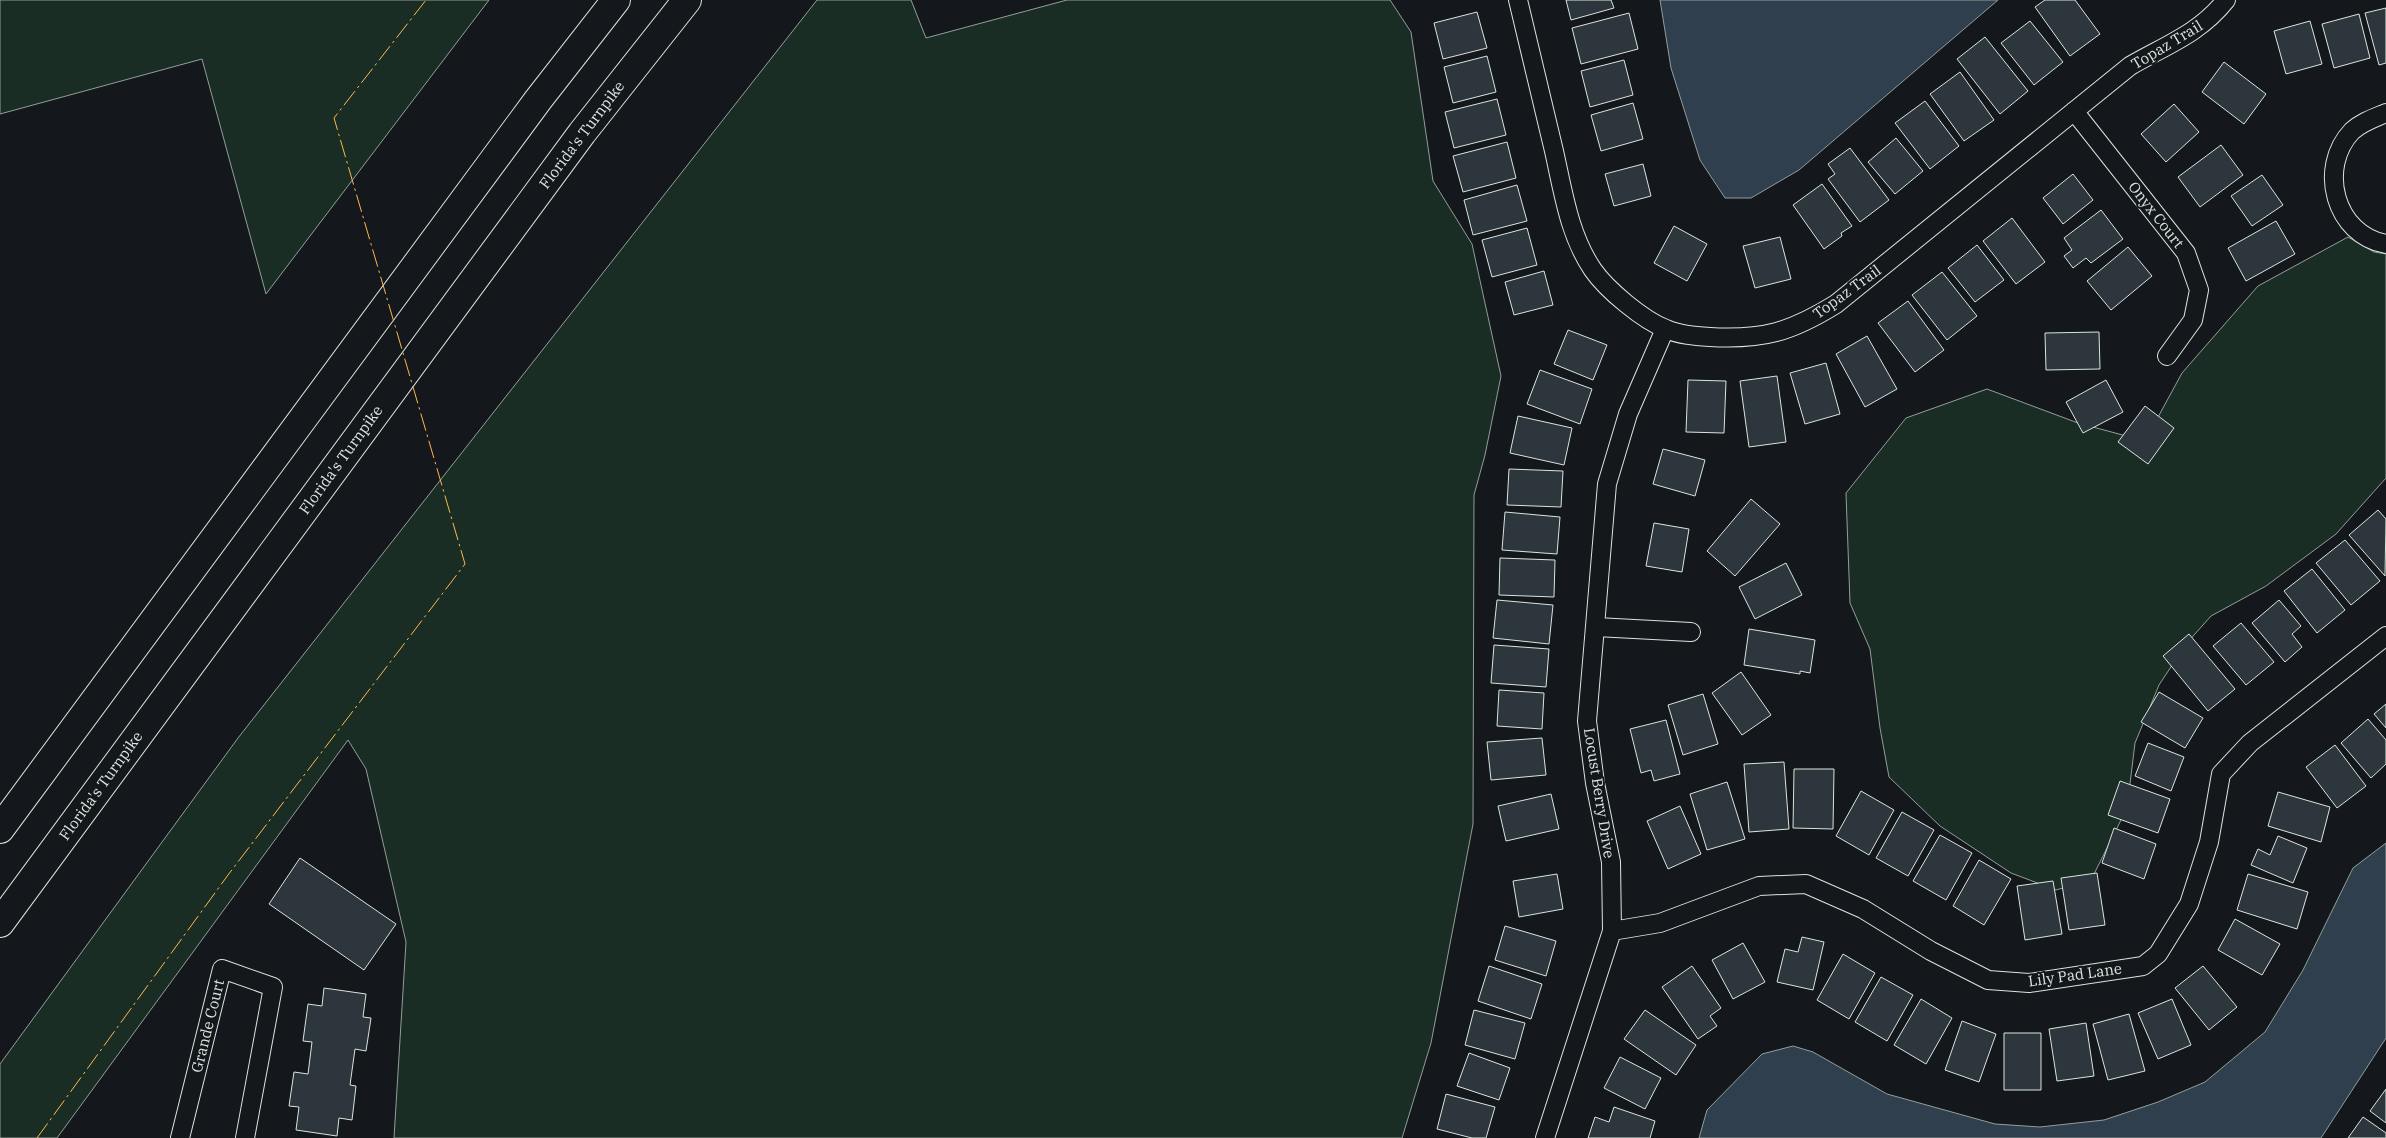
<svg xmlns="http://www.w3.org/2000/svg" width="2386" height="1138" font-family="'IBM Plex Serif',serif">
<rect width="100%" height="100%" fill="#14181c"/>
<!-- green -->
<path fill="#1a2d24" stroke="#939e99" d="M 0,0 L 489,0 L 266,294 L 202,59 L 0,114 Z
M 817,0 L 911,0 L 926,38 L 1067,0 L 1390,0 L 1411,32 L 1433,181 L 1472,244 L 1501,376 L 1485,455 L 1474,495 L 1473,824 L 1431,1043 L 1402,1138 L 394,1138 L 406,942 L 366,769 L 348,740 L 57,1138 L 0,1138 L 0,1064 L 238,738 Z
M 2348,237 L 2374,252 L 2386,254 L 2386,478 L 2336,534 L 2266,586 L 2211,616 L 2186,644 L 2159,685 L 2135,743 L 2127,808 L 2091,880 L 2056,890 L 2011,873 L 1940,826 L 1889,777 L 1880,728 L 1870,649 L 1850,603 L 1846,493 L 1906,418 L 1987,389 L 2078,423 L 2145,441 L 2182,373 L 2258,286 Z"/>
<!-- water -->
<path fill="#2f3f4d" stroke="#939e99" d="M 1660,0 L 1998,0 L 1799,170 L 1751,198 L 1725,198 L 1700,160 L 1671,68 Z
M 2386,843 L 2386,1038 L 2321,1138 L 1699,1138 L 1707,1110 L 1762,1054 L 1793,1046 L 1813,1052 L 1887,1094 L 1995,1124 L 2040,1127 L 2104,1120 L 2158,1102 L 2205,1082 L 2265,1032 L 2303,970 L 2353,868 Z"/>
<!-- building -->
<path fill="#2c363c" stroke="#d8e6dc" d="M 1566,0 L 1611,0 L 1614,8 L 1571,20 Z
M 2045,0 L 2075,0 L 2100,34 L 2070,56 L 2035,7 Z
M 2386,8 L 2386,63 L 2379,65 L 2365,13 Z
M 1477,12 L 1487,48 L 1443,59 L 1434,23 Z
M 1629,13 L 1638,49 L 1581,64 L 1572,28 Z
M 2359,14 L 2370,58 L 2334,68 L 2322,24 Z
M 2030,21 L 2063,62 L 2034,85 L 2001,43 Z
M 2310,21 L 2322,64 L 2286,74 L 2274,31 Z
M 1985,37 L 2028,91 L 2000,114 L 1957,59 Z
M 1487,56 L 1496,92 L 1453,103 L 1444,67 Z
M 1624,60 L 1633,95 L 1590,107 L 1581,71 Z
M 2224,62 L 2266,94 L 2244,124 L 2202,92 Z
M 1960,72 L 1994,120 L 1964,141 L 1930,94 Z
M 1497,99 L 1506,135 L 1454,148 L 1445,112 Z
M 1925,101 L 1959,146 L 1930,169 L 1895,123 Z
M 1633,103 L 1643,139 L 1601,151 L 1591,115 Z
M 2174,104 L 2199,132 L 2166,162 L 2141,134 Z
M 1896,138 L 1923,171 L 1895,194 L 1868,162 Z
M 1507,142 L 1516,178 L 1463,192 L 1453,156 Z
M 2221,145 L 2243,175 L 2200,207 L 2178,177 Z
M 1850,148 L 1889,200 L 1860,222 L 1828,179 L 1835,174 L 1828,164 Z
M 1643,164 L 1651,196 L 1614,206 L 1605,174 Z
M 2073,174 L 2093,200 L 2063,224 L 2043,198 Z
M 2262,175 L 2283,205 L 2252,226 L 2231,196 Z
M 1822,184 L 1852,226 L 1841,233 L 1842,236 L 1824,249 L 1793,205 Z
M 1517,185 L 1527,221 L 1473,235 L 1464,200 Z
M 2101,210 L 2123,239 L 2091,263 L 2086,258 L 2073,268 L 2064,256 L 2072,250 L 2064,238 Z
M 2012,218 L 2045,262 L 2016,284 L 1983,241 Z
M 2276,221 L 2295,254 L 2246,281 L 2228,248 Z
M 1674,226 L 1707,244 L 1687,281 L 1654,263 Z
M 1527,228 L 1537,265 L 1492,277 L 1482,240 Z
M 1780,237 L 1791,279 L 1755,288 L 1743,246 Z
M 1977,245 L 2004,280 L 1975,302 L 1948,268 Z
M 2128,247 L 2152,276 L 2111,310 L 2087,281 Z
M 1544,271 L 1553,305 L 1514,315 L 1505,282 Z
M 1942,272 L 1977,316 L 1947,340 L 1912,295 Z
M 1908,301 L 1944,350 L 1915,372 L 1878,323 Z
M 1568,330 L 1607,345 L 1593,380 L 1554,364 Z
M 2099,332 L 2100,369 L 2046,370 L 2045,333 Z
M 1867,336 L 1897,389 L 1865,407 L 1836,354 Z
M 1826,363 L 1840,414 L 1805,424 L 1790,373 Z
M 1540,370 L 1592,389 L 1580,424 L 1527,404 Z
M 1777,376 L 1786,442 L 1749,447 L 1740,381 Z
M 1688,380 L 1726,381 L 1724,433 L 1686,432 Z
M 2106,380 L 2123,412 L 2083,433 L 2066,402 Z
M 2145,406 L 2174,428 L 2148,464 L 2118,442 Z
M 1518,416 L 1572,428 L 1564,465 L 1510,453 Z
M 1663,449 L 1705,460 L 1695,496 L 1653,484 Z
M 1509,469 L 1563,471 L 1561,507 L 1507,505 Z
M 1751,499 L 1780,524 L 1735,576 L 1707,551 Z
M 2378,510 L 2386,519 L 2385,576 L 2349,535 Z
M 1505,512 L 1560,517 L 1557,554 L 1502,550 Z
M 1654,523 L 1689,529 L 1682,572 L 1646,566 Z
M 2345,540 L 2380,581 L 2351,605 L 2316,563 Z
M 1500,558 L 1555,560 L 1554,597 L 1499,595 Z
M 1786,563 L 1802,595 L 1755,619 L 1739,587 Z
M 2312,569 L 2345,610 L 2317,633 L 2284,591 Z
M 1497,600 L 1553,605 L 1549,644 L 1493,638 Z
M 2279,600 L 2301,626 L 2292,634 L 2302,647 L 2285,662 L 2252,623 Z
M 2241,623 L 2274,662 L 2246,685 L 2213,646 Z
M 1749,629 L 1815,640 L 1810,673 L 1800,671 L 1800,674 L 1744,665 Z
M 2189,634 L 2235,689 L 2208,711 L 2163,656 Z
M 1494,645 L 1549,649 L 1546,687 L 1491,683 Z
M 1741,672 L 1771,715 L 1742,735 L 1712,693 Z
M 1499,690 L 1544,693 L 1542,729 L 1497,726 Z
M 2159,692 L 2203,718 L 2185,748 L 2141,722 Z
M 1703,694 L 1718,744 L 1683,755 L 1668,705 Z
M 2386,704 L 2386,728 L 2374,714 Z
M 2368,719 L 2386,740 L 2386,764 L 2371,778 L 2341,743 Z
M 1666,720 L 1680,774 L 1654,781 L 1651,770 L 1641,773 L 1630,729 Z
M 1542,738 L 1546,775 L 1491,780 L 1487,742 Z
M 2148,743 L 2184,757 L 2171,791 L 2135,776 Z
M 2335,745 L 2366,786 L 2337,808 L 2306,767 Z
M 1784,762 L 1789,829 L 1749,832 L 1744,764 Z
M 1794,769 L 1834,769 L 1833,829 L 1793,828 Z
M 2120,781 L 2170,799 L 2158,833 L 2108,815 Z
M 1727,782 L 1745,839 L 1707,850 L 1690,794 Z
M 1861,791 L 1894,810 L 1869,855 L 1836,836 Z
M 2278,792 L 2330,807 L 2321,842 L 2268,826 Z
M 1551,794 L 1559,829 L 1506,841 L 1498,806 Z
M 1680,806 L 1701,854 L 1668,869 L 1647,821 Z
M 1902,812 L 1934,830 L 1908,876 L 1876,858 Z
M 2114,828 L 2156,844 L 2144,879 L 2102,863 Z
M 1940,835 L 1972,853 L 1946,900 L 1913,881 Z
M 2278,836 L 2307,848 L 2293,883 L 2251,865 L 2258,849 L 2270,855 Z
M 300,858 L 396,924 L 364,970 L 269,904 Z
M 1979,860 L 2011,879 L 1984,925 L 1953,906 Z
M 2097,873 L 2105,925 L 2069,930 L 2061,878 Z
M 1557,874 L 1563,909 L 1519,917 L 1513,881 Z
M 2248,874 L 2308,892 L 2297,929 L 2237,910 Z
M 2053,881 L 2062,934 L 2025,940 L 2017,886 Z
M 2235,919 L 2280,944 L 2262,975 L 2218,950 Z
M 1505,926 L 1556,941 L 1546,976 L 1495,960 Z
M 1802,937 L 1824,942 L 1813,990 L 1777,982 L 1785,949 L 1798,952 Z
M 1743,943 L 1765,982 L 1733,999 L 1712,960 Z
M 1843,954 L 1875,973 L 1849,1019 L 1817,1000 Z
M 1489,966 L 1542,984 L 1531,1019 L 1478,1001 Z
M 1692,966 L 1721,1008 L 1710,1016 L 1717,1026 L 1698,1039 L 1662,987 Z
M 2203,966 L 2237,1007 L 2209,1030 L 2175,988 Z
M 1881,977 L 1913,995 L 1887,1041 L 1855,1022 Z
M 324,988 L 366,994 L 363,1017 L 371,1018 L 366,1051 L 355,1049 L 350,1085 L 356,1086 L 352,1120 L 339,1118 L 337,1136 L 296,1130 L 299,1107 L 289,1106 L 294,1072 L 308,1074 L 312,1042 L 303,1041 L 308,1004 L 322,1006 Z
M 1921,999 L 1952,1018 L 1926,1064 L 1894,1045 Z
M 2172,999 L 2191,1045 L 2158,1059 L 2138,1013 Z
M 1474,1010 L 1525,1023 L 1515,1059 L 1465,1045 Z
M 1645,1010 L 1696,1045 L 1676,1075 L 1624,1039 Z
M 2129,1014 L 2145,1071 L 2108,1080 L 2093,1024 Z
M 1962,1021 L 1996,1034 L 1979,1082 L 1945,1070 Z
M 2086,1023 L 2094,1076 L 2057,1081 L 2049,1029 Z
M 2004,1033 L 2041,1033 L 2041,1090 L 2004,1090 Z
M 1469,1053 L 1510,1068 L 1499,1100 L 1457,1086 Z
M 1620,1057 L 1661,1078 L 1645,1109 L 1604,1088 Z
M 2386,1089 L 2386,1123 L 2370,1111 Z
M 1446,1094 L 1495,1107 L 1486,1138 L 1472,1138 L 1437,1129 Z
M 1614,1107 L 1655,1121 L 1650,1138 L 1588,1138 L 1595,1117 L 1609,1122 Z
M 2363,1117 L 2386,1133 L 2386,1138 L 2348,1138 Z"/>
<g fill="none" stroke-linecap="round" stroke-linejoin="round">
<defs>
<path id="street" d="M 1518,0 C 1530,50 1542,101 1554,151 C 1563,191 1569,235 1593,270 C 1607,290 1643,320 1666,329 C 1680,335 1695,336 1710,337 C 1763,340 1791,332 1836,304 L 2130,66 C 2166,45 2199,34 2226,0
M 2074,111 L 2186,253 L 2199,290 L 2193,320 L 2167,356
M 2386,113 C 2374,118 2362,122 2352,131 C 2317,168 2335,235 2386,244
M 1596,627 L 1691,632
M 1612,931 L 1660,923 L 1759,886 L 1806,884 L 1863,909 L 1931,951 L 1988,980 L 2029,983 L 2143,966 L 2158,954 L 2189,904 L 2209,842 L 2221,774 L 2250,743 L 2386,636
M 180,1138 L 222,969 L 273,987 L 245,1138
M 1545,1138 L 1612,931 L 1611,862 L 1595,783 L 1587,721 L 1607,484 L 1628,414 L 1665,329"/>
<path id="highway" d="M 0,829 L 538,100 L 616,0
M 0,923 L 582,133 L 687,0"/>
</defs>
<!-- street casing -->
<use href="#street" stroke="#d8e6dc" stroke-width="20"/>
<!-- highway casing -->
<use href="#highway" stroke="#d8e6dc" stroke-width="30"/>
<!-- street -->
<use href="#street" stroke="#14181c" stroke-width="18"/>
<!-- highway -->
<use href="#highway" stroke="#14181c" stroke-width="28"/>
<!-- power -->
<path stroke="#ffb74d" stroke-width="1" stroke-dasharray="18 4 2.5 4" stroke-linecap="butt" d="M 37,1138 L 228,875 L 465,564 L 334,118 L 426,0"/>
</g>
<g text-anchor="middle" stroke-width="4" stroke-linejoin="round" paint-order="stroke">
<!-- street labels -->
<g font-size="15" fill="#d8e6dc" stroke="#14181c">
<text transform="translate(2167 45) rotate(-31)" y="5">Topaz Trail</text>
<text transform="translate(582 135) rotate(-53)" y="5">Florida's Turnpike</text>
<text transform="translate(2156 215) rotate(52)" y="5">Onyx Court</text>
<text transform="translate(1847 292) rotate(-36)" y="5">Topaz Trail</text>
<text transform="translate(341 460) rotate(-54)" y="5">Florida's Turnpike</text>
<text transform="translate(101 786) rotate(-54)" y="5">Florida's Turnpike</text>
<text transform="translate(1599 793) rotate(81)" y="5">Locust Berry Drive</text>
<text transform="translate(2075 975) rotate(-8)" y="5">Lily Pad Lane</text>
<text transform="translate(208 1026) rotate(-76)" y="5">Grande Court</text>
</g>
</g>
</svg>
